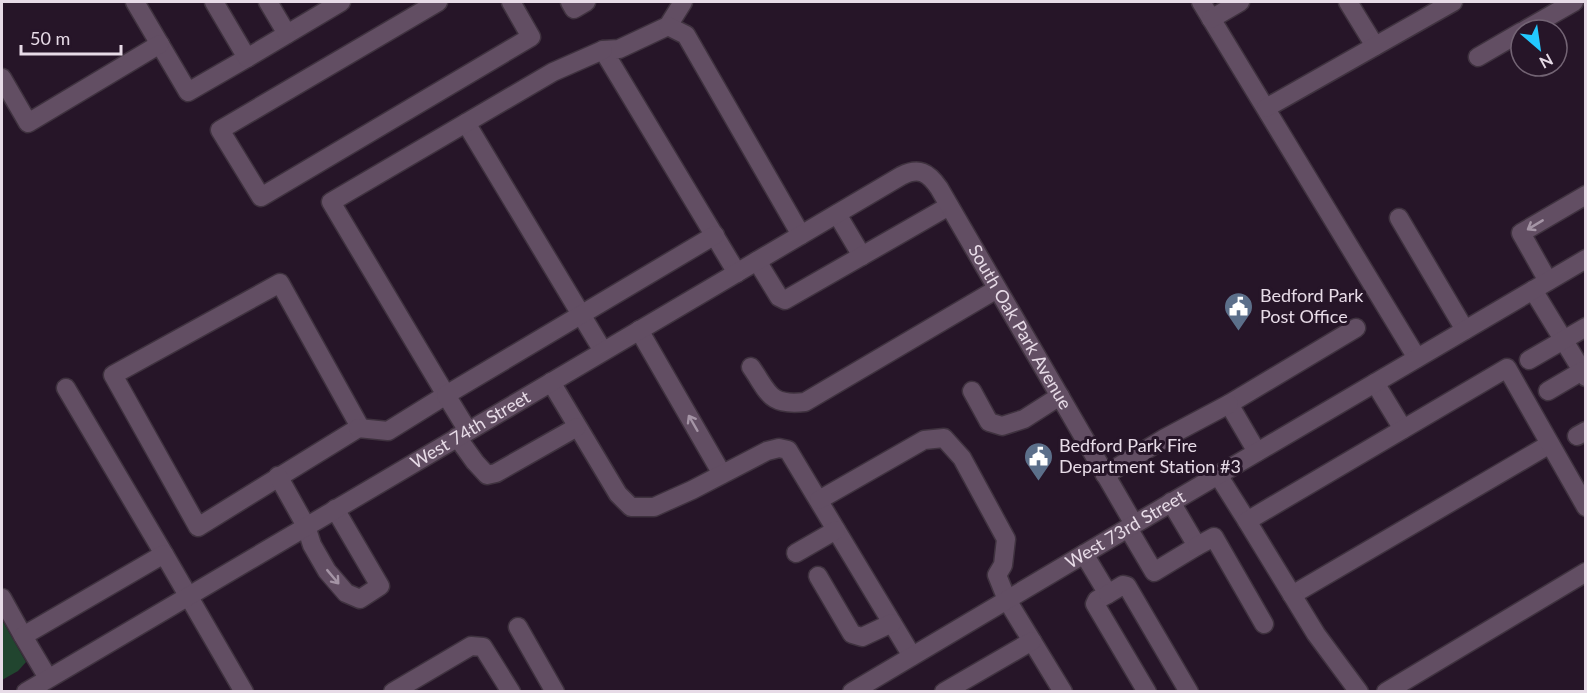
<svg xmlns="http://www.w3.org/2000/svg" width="1587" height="693" font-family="Lato,sans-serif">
<rect width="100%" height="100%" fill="#261528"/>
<!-- green -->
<path fill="#21452f" d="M 2,620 L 26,662 L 18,671 L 2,680 Z"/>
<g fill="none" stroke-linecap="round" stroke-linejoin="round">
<defs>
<g id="minor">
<path d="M 135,2 L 188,92 L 247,58"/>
<path d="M 214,2 L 247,58 L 341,2"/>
<path d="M 268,2 L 287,34"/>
<path d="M 438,2 L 220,130 L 261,197 L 531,37 L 511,2"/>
<path d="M 570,2 L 574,9 L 586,2"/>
<path d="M 683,2 L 668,26 L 619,49 L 603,50 L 737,273"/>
<path d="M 1201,2 L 1417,358"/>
<path d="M 1348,2 L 1375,46"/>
<path d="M 1211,19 L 1240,2"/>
<path d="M 668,26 L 686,35 L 801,235"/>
<path d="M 1525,30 L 1574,2"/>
<path d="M 1478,57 L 1521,32"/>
<path d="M 2,78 L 28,123 L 160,44"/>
<path d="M 1266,108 L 1453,2"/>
<path d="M 466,123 L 603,351"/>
<path d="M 837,214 L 862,256"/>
<path d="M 1399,218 L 1465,330"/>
<path d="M 757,261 L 779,297 L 785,300 L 949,206"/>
<path d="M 1548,281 L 1521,233 L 1586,195"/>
<path d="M 280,283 L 360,427 L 198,527 L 113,375 Z"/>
<path d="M 1533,290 L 1586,377"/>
<path d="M 639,330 L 722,474"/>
<path d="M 1529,360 L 1586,327"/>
<path d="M 751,367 C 769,393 769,406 805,402 L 997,289"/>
<path d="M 551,382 L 618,494 L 631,507 L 654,507 L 692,490 L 767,451 L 779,448 L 788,450 L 912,656"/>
<path d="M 1375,383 L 1403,429"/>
<path d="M 66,388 L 164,554"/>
<path d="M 972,391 L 989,422 L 1002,426 L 1024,419 L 1060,396"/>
<path d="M 1548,391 L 1582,371"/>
<path d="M 358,428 L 388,431 L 446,395 L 331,202 L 553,72 L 603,50"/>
<path d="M 468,431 L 446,395 L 715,235"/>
<path d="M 1577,436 L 1586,431"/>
<path d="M 457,437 L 475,462 L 487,475 L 496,473 L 577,427"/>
<path d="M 1257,452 L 1229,404 L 1356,328"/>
<path d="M 1105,475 L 1165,438 L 1229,404"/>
<path d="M 1218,475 L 1247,521"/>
<path d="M 278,476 L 306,526 L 312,545 L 327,571 L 346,593 L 360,599 L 380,586 L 335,509"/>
<path d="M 819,500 L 924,440 L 944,438 L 962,458 L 1006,539 L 1003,565 L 997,575 L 1007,600 L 1063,692"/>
<path d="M 1128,528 L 1154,572 L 1197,546 L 1171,502"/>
<path d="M 1197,546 L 1214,537 L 1264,624"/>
<path d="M 796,553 L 836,530"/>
<path d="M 1084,554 L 1108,594 L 1097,600 L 1095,604 L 1147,692"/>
<path d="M 818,576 L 852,634 L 862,637 L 892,623"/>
<path d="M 1108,594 L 1123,585 L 1127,586 L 1189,692"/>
<path d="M 1292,595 L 1550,444"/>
<path d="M 2,598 L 23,636"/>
<path d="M 518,627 L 555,692"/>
<path d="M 48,678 L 23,636 L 164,554 L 244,692"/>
<path id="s1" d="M 26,692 L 901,176 C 919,167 928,172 939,188 L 1134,524"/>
<path d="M 393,692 L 471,646 L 483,647 L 511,692"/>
<path id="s2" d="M 852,692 L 1128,528 L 1586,259"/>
<path d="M 944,692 L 1032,641"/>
<path d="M 1359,692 L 1316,634 L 1247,521 L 1507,368 L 1586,507"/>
<path d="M 1386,692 L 1586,572"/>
</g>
</defs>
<!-- minor casing -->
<use href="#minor" stroke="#3f323f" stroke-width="21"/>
<!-- minor -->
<use href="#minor" stroke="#624e63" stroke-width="18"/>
</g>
<!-- one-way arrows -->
<defs><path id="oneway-shaft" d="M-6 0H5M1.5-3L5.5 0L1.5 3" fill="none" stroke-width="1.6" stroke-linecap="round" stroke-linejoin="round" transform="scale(1.5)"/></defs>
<g stroke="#a494a5">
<use href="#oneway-shaft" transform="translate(1535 225) rotate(149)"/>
<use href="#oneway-shaft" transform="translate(693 423) rotate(-120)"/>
<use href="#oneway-shaft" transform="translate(333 577) rotate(50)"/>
</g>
<!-- icons -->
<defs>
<symbol id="civic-pin" viewBox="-11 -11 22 30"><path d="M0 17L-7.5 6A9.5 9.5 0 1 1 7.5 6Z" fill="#5c6f8a" stroke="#261528"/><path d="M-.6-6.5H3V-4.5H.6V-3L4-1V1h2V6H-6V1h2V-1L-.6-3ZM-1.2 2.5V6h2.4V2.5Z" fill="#fff"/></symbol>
</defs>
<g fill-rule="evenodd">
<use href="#civic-pin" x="1222" y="290" width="33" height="45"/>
<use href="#civic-pin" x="1022" y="440" width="33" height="45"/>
</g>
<g text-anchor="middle" stroke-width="6" stroke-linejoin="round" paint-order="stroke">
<!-- poi labels -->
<g font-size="18" fill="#e7dbe7" stroke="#261528" text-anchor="start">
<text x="1260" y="302">Bedford Park<tspan x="1260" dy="21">Post Office</tspan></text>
<text x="1059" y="452">Bedford Park Fire<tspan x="1059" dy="21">Department Station #3</tspan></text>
</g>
<!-- street labels -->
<g font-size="18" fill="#e7dbe7" stroke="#261528">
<text dy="6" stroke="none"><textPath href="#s1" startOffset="1222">South Oak Park Avenue</textPath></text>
<text dy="6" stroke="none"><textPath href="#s1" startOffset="516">West 74th Street</textPath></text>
<text dy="6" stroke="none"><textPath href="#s2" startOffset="318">West 73rd Street</textPath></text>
</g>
</g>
<!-- border -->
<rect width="1587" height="693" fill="none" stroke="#e7dbe7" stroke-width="6"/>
<!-- north arrow -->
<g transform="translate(1539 48) rotate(151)"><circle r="28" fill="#261528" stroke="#736474" stroke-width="1.5"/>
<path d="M0-4.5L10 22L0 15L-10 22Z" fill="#23c9fe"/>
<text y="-9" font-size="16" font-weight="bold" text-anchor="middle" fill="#e7dbe7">N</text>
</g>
<!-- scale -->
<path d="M21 45v9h100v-9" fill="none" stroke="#e7dbe7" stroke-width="3"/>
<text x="30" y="45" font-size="18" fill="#e7dbe7" stroke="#261528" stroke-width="4.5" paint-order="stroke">50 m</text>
</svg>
